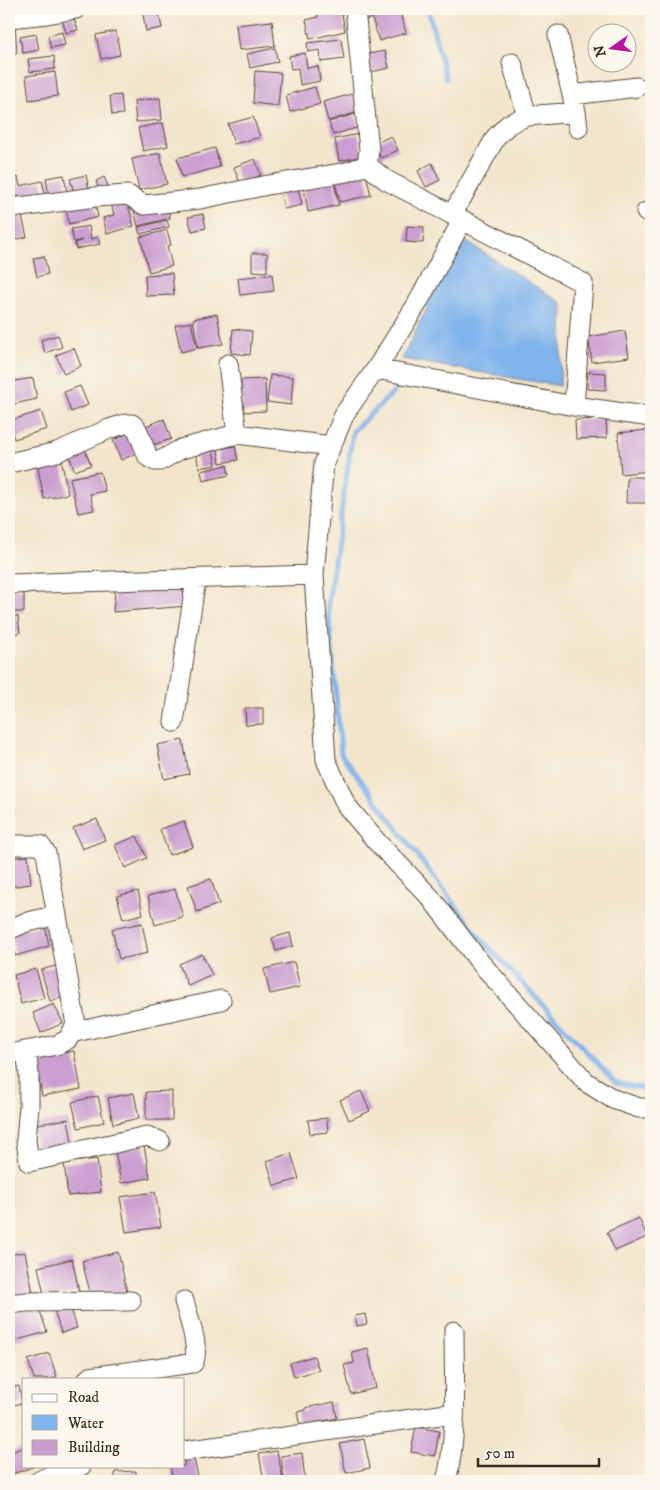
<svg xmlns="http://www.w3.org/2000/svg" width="660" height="1490" font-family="'IM FELL DW Pica',serif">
<rect width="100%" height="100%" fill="#fbf7ec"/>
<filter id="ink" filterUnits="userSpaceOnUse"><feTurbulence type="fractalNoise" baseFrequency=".02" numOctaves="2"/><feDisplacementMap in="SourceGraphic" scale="10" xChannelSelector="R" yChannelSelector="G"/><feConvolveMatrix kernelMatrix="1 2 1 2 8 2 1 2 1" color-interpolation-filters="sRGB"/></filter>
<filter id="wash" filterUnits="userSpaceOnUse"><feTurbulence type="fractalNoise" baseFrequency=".0096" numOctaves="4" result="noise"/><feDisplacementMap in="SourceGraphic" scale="20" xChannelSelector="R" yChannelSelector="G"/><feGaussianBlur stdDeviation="1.12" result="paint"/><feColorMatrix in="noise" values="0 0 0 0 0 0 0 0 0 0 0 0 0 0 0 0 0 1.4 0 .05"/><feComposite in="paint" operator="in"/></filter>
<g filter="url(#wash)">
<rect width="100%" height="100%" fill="#f3e5cc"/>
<!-- water -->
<path fill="#7eb3ec" stroke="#5c6e85" d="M 461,238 L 563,304 L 560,386 L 402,359 Z"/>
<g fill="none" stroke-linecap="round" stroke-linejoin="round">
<!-- stream -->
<path stroke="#7eb3ec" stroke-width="5" d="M 428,9 L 446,79
M 398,388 L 353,431 L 328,604 L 341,754 L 480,938 L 616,1083 L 651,1090"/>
</g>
<g id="blocks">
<!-- building -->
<path fill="#cb9ed1" d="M 142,9 L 158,9 L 162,28 L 146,31 Z
M 328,9 L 341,9 L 345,31 L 310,39 L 306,20 L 318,17 L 317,11 Z
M 360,9 L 399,9 L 406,33 L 379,41 L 372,18 L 363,21 Z
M 73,16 L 78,30 L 66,33 L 62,19 Z
M 272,21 L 275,46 L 239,50 L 236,25 Z
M 9,24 L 15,24 L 17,53 L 9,54 Z
M 116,31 L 120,55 L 101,59 L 96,35 Z
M 62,32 L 65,45 L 51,48 L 48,36 Z
M 36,34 L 39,50 L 23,53 L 20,37 Z
M 341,39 L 344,59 L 321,62 L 320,50 L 308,52 L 307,43 Z
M 275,48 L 278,62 L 250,68 L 247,54 Z
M 385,51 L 389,68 L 366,73 L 362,55 Z
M 305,53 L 307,68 L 318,66 L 320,81 L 300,85 L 298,68 L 291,69 L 289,56 Z
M 54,56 L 55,69 L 30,72 L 28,59 Z
M 255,71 L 281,73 L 278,106 L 253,103 Z
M 55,72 L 58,96 L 29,100 L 26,76 Z
M 315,87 L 320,104 L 290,112 L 286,95 Z
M 356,93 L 361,111 L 328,121 L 323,102 Z
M 121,95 L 123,114 L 112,115 L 110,96 Z
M 160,98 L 162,120 L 136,122 L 134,101 Z
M 355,114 L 359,127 L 333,135 L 329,122 Z
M 253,117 L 260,137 L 234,144 L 228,124 Z
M 163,123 L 168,146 L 143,151 L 138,128 Z
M 358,134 L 363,156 L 339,161 L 335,139 Z
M 391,136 L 398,150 L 381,158 L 374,144 Z
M 215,148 L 220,167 L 182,177 L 177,158 Z
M 160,153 L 167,184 L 139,190 L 132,159 Z
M 255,159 L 261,175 L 240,183 L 234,167 Z
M 432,163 L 440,180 L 426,187 L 418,171 Z
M 365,171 L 371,195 L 340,202 L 334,178 Z
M 64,175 L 67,193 L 49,197 L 46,178 Z
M 86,175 L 89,189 L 74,192 L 70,179 Z
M 18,177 L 20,186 L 42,181 L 46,197 L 23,202 L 22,196 L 10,198 L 9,179 Z
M 104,177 L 109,188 L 100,192 L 96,181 Z
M 334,182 L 339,205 L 308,212 L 304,188 Z
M 298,187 L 302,205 L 284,209 L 280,191 Z
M 126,198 L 134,226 L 107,234 L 103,218 L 114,215 L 111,203 Z
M 94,199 L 98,217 L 69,224 L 65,206 Z
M 167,203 L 170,218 L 138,226 L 134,210 Z
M 21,212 L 27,237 L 9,241 L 9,214 Z
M 203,214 L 206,228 L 192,231 L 188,217 Z
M 167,220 L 169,227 L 140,234 L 138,227 Z
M 89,226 L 91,239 L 98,237 L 100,244 L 76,249 L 75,243 L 82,240 L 74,242 L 71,229 Z
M 407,226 L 424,227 L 423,243 L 406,242 Z
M 167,230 L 171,245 L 167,246 L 172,266 L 149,272 L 140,237 Z
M 252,253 L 267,253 L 267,272 L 252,271 Z
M 44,256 L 48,274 L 37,277 L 33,258 Z
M 172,273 L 174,295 L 146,296 L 145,275 Z
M 272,274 L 274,291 L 240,295 L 238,278 Z
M 217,314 L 223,344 L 198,348 L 193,319 Z
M 191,322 L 197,348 L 181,352 L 175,325 Z
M 233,329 L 252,331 L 250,355 L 231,353 Z
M 625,331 L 629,357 L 592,362 L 588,337 Z
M 58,335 L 62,347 L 45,353 L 41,340 Z
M 74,348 L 81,366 L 64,374 L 56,355 Z
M 588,372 L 606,373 L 606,390 L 587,389 Z
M 270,375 L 293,377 L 291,405 L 267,402 Z
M 33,378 L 37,399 L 9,405 L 9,382 Z
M 265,379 L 266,411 L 241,412 L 241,380 Z
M 80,386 L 88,405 L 71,412 L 64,392 Z
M 41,411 L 47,429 L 14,439 L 9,421 Z
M 164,419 L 171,439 L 150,446 L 143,427 Z
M 606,419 L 607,438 L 576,439 L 575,420 Z
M 647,430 L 651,471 L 621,474 L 618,433 Z
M 131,432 L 139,452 L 121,460 L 113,440 Z
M 235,446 L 238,460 L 220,463 L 218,449 Z
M 85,450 L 91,465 L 75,471 L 69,456 Z
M 213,450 L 216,465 L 199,468 L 196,453 Z
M 61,458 L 68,494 L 44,499 L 37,463 Z
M 227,465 L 229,475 L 203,481 L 201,471 Z
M 100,472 L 105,491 L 90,494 L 94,510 L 78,513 L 70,478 Z
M 627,477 L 649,477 L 649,503 L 626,503 Z
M 182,588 L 188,606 L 113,612 L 115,590 Z
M 9,589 L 24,589 L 24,612 L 9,612 Z
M 18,616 L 20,633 L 9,634 L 9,617 Z
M 245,708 L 263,708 L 263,724 L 246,725 Z
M 183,740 L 189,774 L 164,779 L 157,745 Z
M 97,819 L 105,840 L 82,849 L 73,828 Z
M 184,821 L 193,847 L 169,855 L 160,829 Z
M 137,836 L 147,858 L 125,868 L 115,845 Z
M 28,856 L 31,884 L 9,887 L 9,858 Z
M 211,879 L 219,904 L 197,912 L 188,886 Z
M 175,889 L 183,917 L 155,925 L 148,896 Z
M 138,891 L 143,914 L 123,919 L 117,896 Z
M 142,923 L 148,953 L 119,959 L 112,929 Z
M 45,924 L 49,946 L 15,956 L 12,933 Z
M 290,933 L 293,946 L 276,951 L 272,938 Z
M 202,954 L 212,975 L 188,986 L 179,964 Z
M 294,962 L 300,987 L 270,994 L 264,969 Z
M 59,965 L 68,996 L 50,1001 L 41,970 Z
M 36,969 L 44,998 L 21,1004 L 14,975 Z
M 54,1004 L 63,1023 L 41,1033 L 33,1013 Z
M 74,1051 L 81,1089 L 42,1096 L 35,1058 Z
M 172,1091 L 172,1120 L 146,1120 L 146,1092 Z
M 361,1091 L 370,1111 L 349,1120 L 340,1100 Z
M 134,1093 L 139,1118 L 113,1124 L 108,1098 Z
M 98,1096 L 104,1122 L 78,1128 L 72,1102 Z
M 327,1118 L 328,1132 L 310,1134 L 308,1120 Z
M 68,1119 L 72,1143 L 37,1150 L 33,1125 Z
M 144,1146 L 150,1178 L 121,1183 L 115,1151 Z
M 291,1153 L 299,1179 L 274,1186 L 267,1161 Z
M 97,1159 L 101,1192 L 68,1196 L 64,1163 Z
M 155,1192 L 161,1227 L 126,1232 L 120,1197 Z
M 639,1218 L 647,1237 L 615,1251 L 607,1232 Z
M 25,1252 L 33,1293 L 9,1298 L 9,1255 Z
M 118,1252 L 127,1291 L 92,1300 L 82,1261 Z
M 72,1259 L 79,1291 L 45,1299 L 38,1267 Z
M 38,1305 L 47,1332 L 13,1341 L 9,1326 L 9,1313 Z
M 70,1305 L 77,1328 L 61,1333 L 54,1310 Z
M 365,1314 L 367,1324 L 357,1326 L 355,1316 Z
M 368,1348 L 376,1388 L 351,1394 L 344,1365 L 354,1363 L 352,1352 Z
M 49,1353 L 57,1377 L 52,1379 L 34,1379 L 28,1360 Z
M 314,1356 L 319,1370 L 294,1377 L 290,1363 Z
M 19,1386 L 22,1403 L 9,1406 L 9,1388 Z
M 334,1402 L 337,1418 L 300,1426 L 297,1412 L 306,1410 L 305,1408 Z
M 416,1427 L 439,1431 L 435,1456 L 411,1452 Z
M 364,1439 L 370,1468 L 346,1473 L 340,1444 Z
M 24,1447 L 24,1466 L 33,1467 L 9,1475 L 9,1453 Z
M 277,1451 L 283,1479 L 264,1481 L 259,1454 Z
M 302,1453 L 305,1480 L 284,1481 L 281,1456 Z
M 194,1459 L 199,1481 L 173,1481 L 170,1466 L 184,1466 L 184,1461 Z
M 136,1471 L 136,1481 L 115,1481 L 115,1472 Z"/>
</g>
</g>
<g filter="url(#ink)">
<use href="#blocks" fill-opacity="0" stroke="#574638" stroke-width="1"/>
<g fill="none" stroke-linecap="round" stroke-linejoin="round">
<defs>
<path id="minor" d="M 9,18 L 47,14 L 76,9
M 558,35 L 576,112
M 512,63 L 527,116
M 572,95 L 637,87
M 367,165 L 386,180 L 583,283 L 574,406
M 9,207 L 20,207 L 95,197 L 128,195 L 144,205 L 200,199 L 268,185 L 347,172 L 367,165 L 369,150 L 355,9
M 646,212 L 651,211
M 452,215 L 496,137 L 509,124 L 527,116 L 576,112 L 578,128
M 462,221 L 417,304 L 376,369 L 345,413 L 324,463 L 314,575 L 326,760 L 346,805 L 377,842 L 430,897 L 479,961 L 586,1082 L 613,1099 L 639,1108 L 651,1108
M 376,369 L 574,406 L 651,417
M 237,434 L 331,446
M 9,463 L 57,452 L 109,429 L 125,424 L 132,424 L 137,429 L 148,457 L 155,461 L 160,461 L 181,449 L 237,434 L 228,364
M 9,584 L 314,575
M 174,722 L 196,579
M 9,845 L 40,845 L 46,853 L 76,1025 L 68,1039 L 57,1045 L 9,1054
M 9,930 L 24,923 L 57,915
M 71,1033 L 221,1000
M 26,1051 L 29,1074 L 29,1106 L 26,1140 L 29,1162 L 147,1136 L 160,1141
M 9,1304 L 26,1302 L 131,1301
M 88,1379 L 90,1377 L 193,1363 C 201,1350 188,1316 184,1301
M 184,1451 L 454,1413
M 39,1481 L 52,1475 L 81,1466
M 446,1481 C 458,1437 454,1377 454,1331"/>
</defs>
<!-- minor casing -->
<use href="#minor" stroke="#574638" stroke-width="21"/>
<!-- minor -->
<use href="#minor" stroke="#fff" stroke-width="19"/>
</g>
</g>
<!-- margin -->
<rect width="660" height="1490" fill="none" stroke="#fbf7ec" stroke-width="30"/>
<!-- legend -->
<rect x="22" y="1378" width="162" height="90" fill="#fbf7ec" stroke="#aea59a"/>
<rect x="32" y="1394" width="25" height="8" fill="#ffffff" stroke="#aea59a"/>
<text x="68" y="1402" font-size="15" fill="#3b2a1e">Road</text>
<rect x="32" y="1415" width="25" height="15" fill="#7eb3ec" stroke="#aea59a"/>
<text x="68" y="1428" font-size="15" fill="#3b2a1e">Water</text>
<rect x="32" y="1440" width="25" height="15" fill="#cb9ed1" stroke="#aea59a"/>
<text x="68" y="1452" font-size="15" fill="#3b2a1e">Building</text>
<!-- north arrow -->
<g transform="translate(612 48) rotate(256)"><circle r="24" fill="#fbf7ec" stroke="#aea59a"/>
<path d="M0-4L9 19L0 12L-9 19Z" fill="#b5179e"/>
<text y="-8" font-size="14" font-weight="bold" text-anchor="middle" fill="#3b2a1e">N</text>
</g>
<!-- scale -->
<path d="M478 1458v8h121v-8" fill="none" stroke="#3b2a1e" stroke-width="2.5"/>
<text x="485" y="1458" font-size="15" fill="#3b2a1e" stroke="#fbf7ec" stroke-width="4" paint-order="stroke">50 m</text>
</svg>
